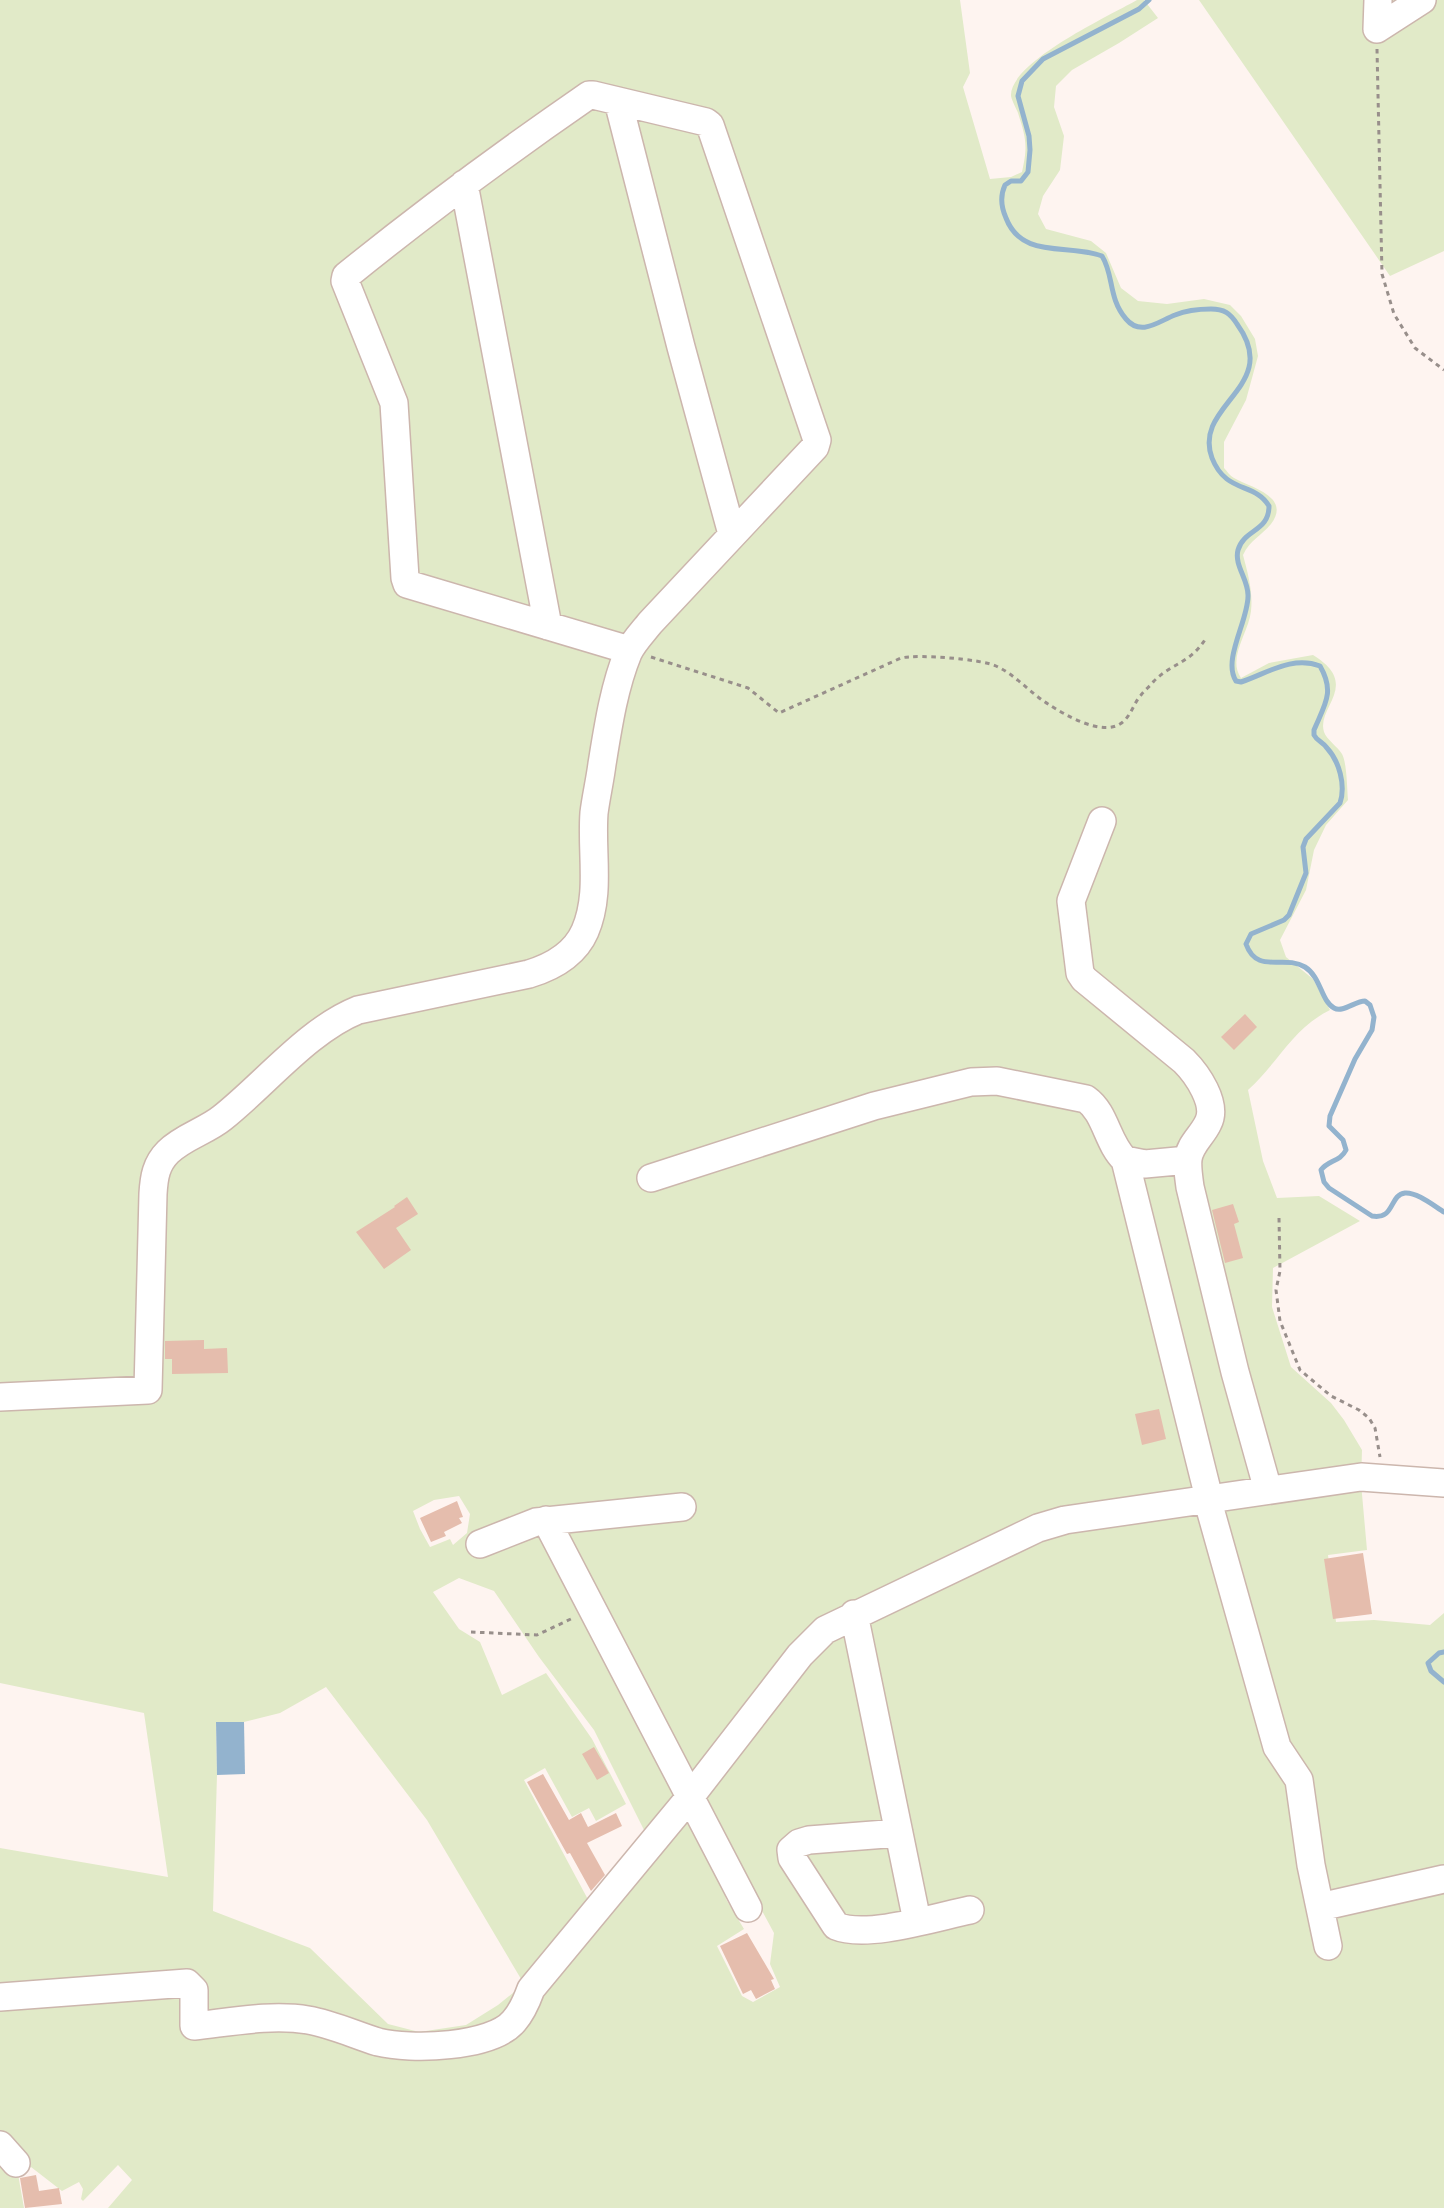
<svg xmlns="http://www.w3.org/2000/svg" width="1444" height="2208" font-family="Georgia,serif">
<rect width="100%" height="100%" fill="#fef4f0"/>
<!-- green -->
<path fill="#e1eac8" fill-rule="evenodd" d="M 0,0 L 960,0 L 970,73 L 963,87 L 990,179 L 1011,177 L 1022,172 C 1028,146 1026,138 1018,113 C 1016,108 1012,101 1011,96 C 1009,62 1111,15 1137,0 L 1144,0 L 1158,18 L 1119,43 L 1072,70 L 1056,86 L 1054,107 L 1064,136 L 1060,170 L 1043,196 L 1038,214 L 1046,229 L 1091,241 L 1106,253 L 1121,288 L 1138,301 L 1167,304 L 1204,299 L 1230,305 L 1241,316 L 1255,339 L 1258,356 L 1246,400 L 1224,442 L 1224,468 C 1227,471 1230,476 1234,478 C 1249,487 1292,496 1271,524 C 1261,536 1250,540 1243,555 C 1248,574 1253,591 1251,611 C 1249,632 1227,658 1241,678 L 1269,663 L 1313,655 C 1362,685 1316,707 1324,732 C 1327,740 1337,746 1342,754 C 1347,763 1347,789 1348,800 L 1326,825 L 1314,850 L 1306,890 L 1280,940 L 1286,957 L 1313,979 L 1330,1010 C 1292,1029 1279,1062 1248,1090 L 1263,1161 L 1277,1198 L 1319,1196 L 1360,1221 L 1273,1268 L 1272,1307 L 1291,1367 L 1331,1403 L 1344,1420 L 1362,1450 L 1361,1483 L 1367,1550 L 1328,1555 L 1336,1622 L 1374,1620 L 1430,1625 L 1444,1613 L 1444,2208 L 108,2208 L 132,2180 L 118,2165 L 83,2201 L 81,2199 L 83,2189 L 79,2182 L 62,2191 L 31,2167 L 18,2174 L 24,2208 L 0,2208 L 0,1848 L 168,1877 L 144,1713 L 0,1683 ZM 459,1496 L 470,1514 L 467,1533 L 453,1545 L 450,1539 L 430,1547 L 420,1529 L 413,1511 L 434,1500 ZM 459,1578 L 494,1591 L 539,1657 L 594,1730 L 648,1838 L 592,1907 L 524,1780 L 545,1768 L 572,1817 L 589,1808 L 596,1821 L 626,1804 L 592,1739 L 546,1673 L 502,1695 L 480,1642 L 459,1629 L 433,1592 ZM 326,1687 L 427,1820 L 524,1984 L 498,2005 L 466,2025 L 419,2032 L 388,2024 L 310,1948 L 213,1911 L 217,1775 L 216,1723 L 244,1722 L 280,1713 ZM 721,1876 L 761,1909 L 774,1933 L 770,1964 L 780,1987 L 753,2002 L 742,1996 L 717,1946 L 744,1929 L 726,1899 Z
M 1199,0 L 1444,0 L 1444,251 L 1390,276 Z"/>
<!-- water -->
<path fill="#93b3ce" d="M 216,1722 L 244,1722 L 245,1774 L 217,1775 Z"/>
<g fill="none" stroke-linecap="round" stroke-linejoin="round">
<!-- stream -->
<path stroke="#93b3ce" stroke-width="5" d="M 1149,0 L 1139,9 L 1043,59 L 1022,81 L 1018,96 L 1029,136 L 1030,150 L 1028,172 L 1021,181 L 1011,181 L 1005,185 C 1000,196 1001,207 1006,218 C 1022,260 1069,243 1102,256 C 1114,275 1108,298 1126,319 C 1141,337 1159,321 1175,315 C 1187,310 1198,309 1211,309 C 1224,309 1230,313 1237,324 C 1283,387 1192,404 1212,458 C 1226,494 1255,482 1269,506 C 1269,532 1244,529 1238,550 C 1234,565 1248,579 1248,595 C 1249,619 1222,660 1236,681 L 1241,682 C 1266,674 1292,655 1320,666 C 1335,692 1325,704 1314,730 L 1314,735 C 1317,741 1323,742 1327,748 C 1339,761 1346,785 1340,803 L 1306,839 L 1303,847 L 1306,873 L 1289,915 L 1284,920 L 1251,934 L 1246,944 C 1257,975 1284,954 1305,967 C 1321,977 1321,1001 1334,1008 C 1343,1013 1355,1001 1365,1001 L 1370,1005 L 1374,1017 L 1372,1030 L 1355,1059 L 1330,1116 L 1329,1126 L 1343,1140 L 1346,1150 C 1340,1162 1328,1160 1321,1170 L 1324,1182 L 1329,1188 L 1372,1216 C 1395,1220 1389,1195 1405,1193 C 1417,1192 1434,1206 1444,1212
M 1444,1652 L 1439,1653 L 1428,1663 L 1431,1671 L 1444,1682"/>
</g>
<!-- building -->
<path fill="#e5bdad" d="M 1245,1014 L 1257,1027 L 1234,1050 L 1221,1037 Z
M 407,1197 L 418,1214 L 396,1228 L 411,1250 L 384,1269 L 356,1232 L 395,1207 L 394,1206 Z
M 1233,1204 L 1239,1222 L 1234,1224 L 1243,1258 L 1225,1263 L 1212,1210 Z
M 204,1340 L 204,1349 L 227,1348 L 228,1373 L 172,1374 L 172,1359 L 165,1359 L 165,1341 Z
M 1159,1409 L 1166,1439 L 1142,1445 L 1135,1414 Z
M 457,1501 L 463,1517 L 459,1518 L 462,1523 L 444,1532 L 446,1536 L 431,1542 L 420,1518 Z
M 1363,1553 L 1372,1614 L 1333,1619 L 1324,1559 Z
M 594,1747 L 609,1773 L 597,1780 L 582,1754 Z
M 543,1774 L 569,1820 L 581,1813 L 588,1827 L 616,1813 L 622,1826 L 587,1843 L 605,1875 L 591,1891 L 570,1853 L 567,1854 L 527,1782 Z
M 747,1933 L 774,1979 L 771,1980 L 775,1989 L 756,1999 L 751,1990 L 743,1994 L 720,1946 Z
M 36,2175 L 39,2191 L 59,2188 L 62,2204 L 25,2208 L 20,2178 Z"/>
<g fill="none" stroke-linecap="round" stroke-linejoin="round">
<defs>
<path id="minor" d="M 1377,29 L 1422,0
M 1377,29 L 1378,0
M 618,101 L 681,347 L 732,534
M 464,184 L 548,626
M 1102,821 L 1071,901 L 1080,973 L 1084,979 L 1184,1061 C 1197,1074 1218,1104 1208,1123 C 1202,1136 1190,1144 1188,1159 C 1187,1168 1189,1179 1190,1187 L 1235,1372 L 1268,1490
M 1125,1160 L 1209,1498
M 651,1178 L 874,1106 L 971,1082 L 997,1081 L 1086,1099 C 1106,1113 1107,1143 1125,1160 L 1145,1164 L 1188,1160
M 0,1397 L 148,1390 L 153,1194 C 154,1177 156,1164 168,1152 C 183,1137 206,1131 222,1118 C 265,1084 308,1030 358,1010 L 529,974 C 552,967 575,954 585,931 C 601,894 591,853 594,813 C 596,797 600,780 602,764 C 608,727 614,687 628,653 C 633,642 643,632 650,623 L 815,447 L 817,440 L 710,125 L 706,122 L 593,95 L 589,95 C 505,153 425,212 346,276 L 345,281 L 394,403 L 405,578 L 407,584 L 629,650
M 1207,1498 L 1277,1747 L 1299,1780 L 1311,1865 L 1328,1946
M 546,1520 L 748,1908
M 480,1544 L 536,1522 L 682,1507
M 854,1614 L 917,1921
M 899,1833 L 809,1840 L 799,1843 L 791,1850 L 792,1858 L 836,1926 C 867,1939 936,1917 970,1910
M 1320,1907 L 1444,1879
M 0,1997 L 187,1983 L 194,1990 L 194,2026 C 231,2022 271,2014 308,2020 C 332,2024 355,2035 378,2042 C 410,2050 492,2048 514,2021 C 522,2012 527,2000 531,1989 L 690,1797 L 800,1655 L 825,1630 L 1038,1528 L 1065,1520 L 1361,1477 L 1444,1483
M 0,2145 L 16,2163"/>
</defs>
<!-- minor casing -->
<use href="#minor" stroke="#ccb6ad" stroke-width="30"/>
<!-- path -->
<path stroke="#988f8b" stroke-width="3" stroke-dasharray="4.5 4.5" stroke-linecap="butt" d="M 1377,49 L 1382,274 L 1394,314 L 1415,348 L 1444,370
M 651,657 L 748,688 L 779,713 L 901,658 C 917,654 981,659 996,666 C 1016,675 1030,693 1048,704 C 1065,715 1101,736 1120,724 C 1131,717 1133,704 1141,695 C 1145,690 1150,686 1154,681 C 1172,663 1191,663 1206,638
M 1279,1218 L 1280,1271 L 1276,1290 L 1280,1321 L 1300,1370 L 1331,1396 L 1359,1410 L 1369,1418 L 1375,1428 L 1380,1457
M 471,1632 L 537,1635 L 573,1618"/>
<!-- minor -->
<use href="#minor" stroke="#fff" stroke-width="27"/>
</g>
</svg>
